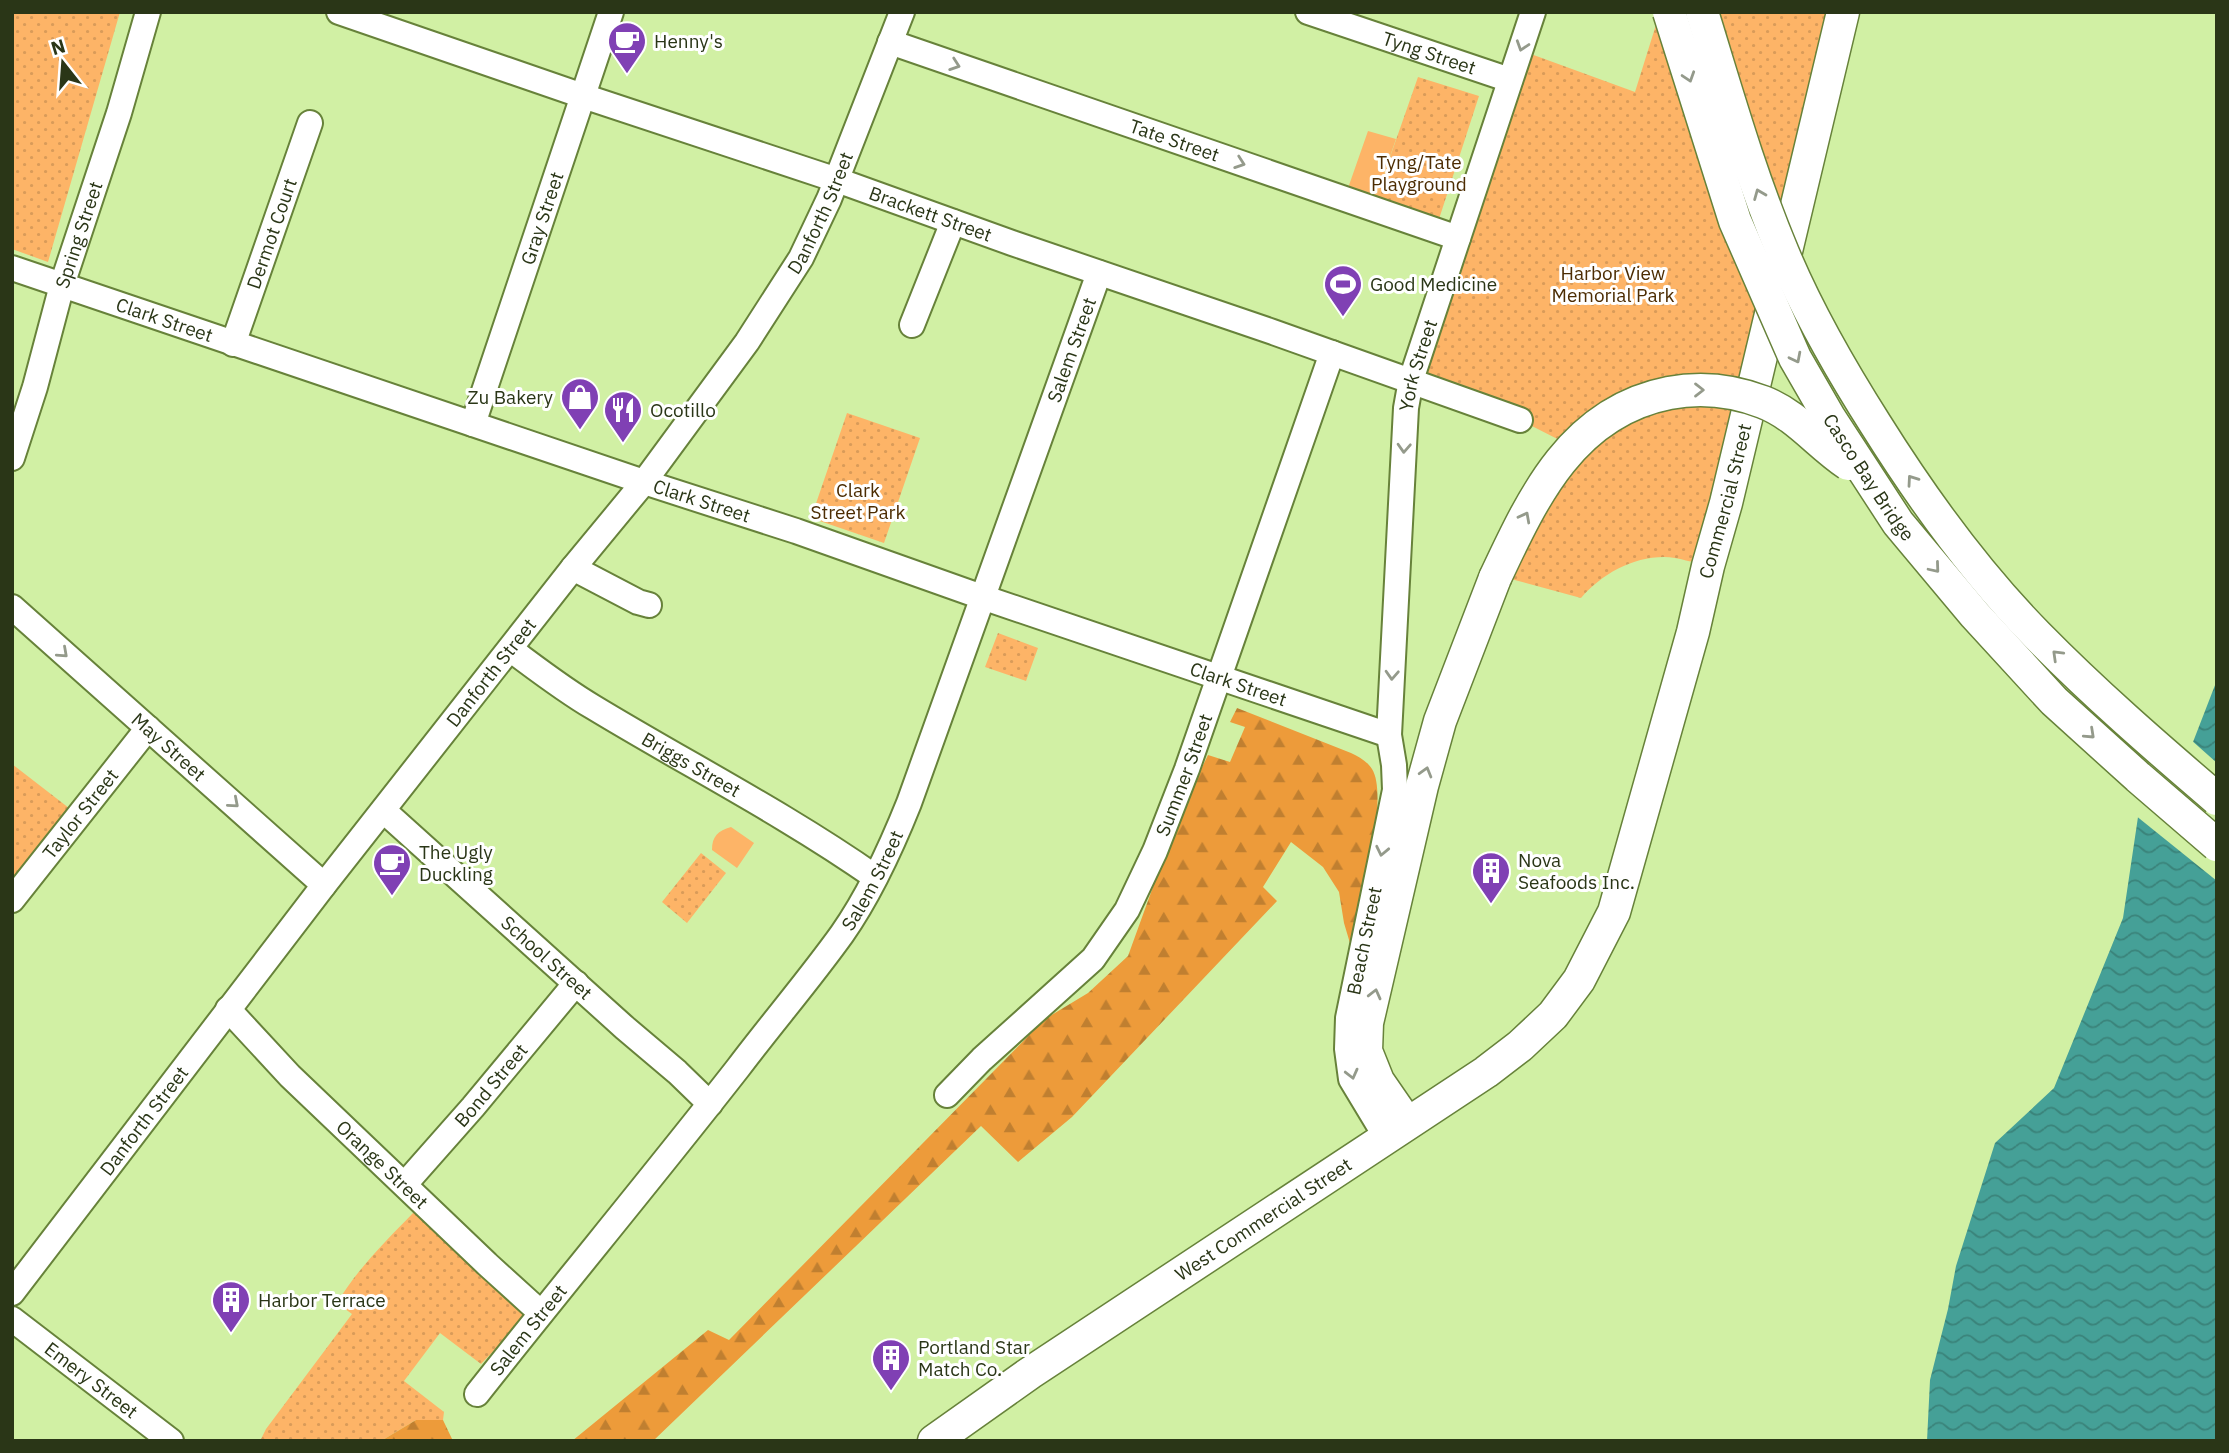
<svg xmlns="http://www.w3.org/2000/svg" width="2229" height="1453" font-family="'IBM Plex Sans',sans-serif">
<defs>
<pattern id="green-dots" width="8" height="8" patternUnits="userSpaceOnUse" patternTransform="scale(1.75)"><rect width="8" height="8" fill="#fdb467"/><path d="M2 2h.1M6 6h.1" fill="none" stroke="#d99b59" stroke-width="1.8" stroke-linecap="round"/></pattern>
<pattern id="forest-firs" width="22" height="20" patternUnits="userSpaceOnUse" patternTransform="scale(1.75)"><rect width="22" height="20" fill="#ed9b3a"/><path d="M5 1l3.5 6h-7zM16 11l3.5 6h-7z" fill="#c07f30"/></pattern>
<pattern id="water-waves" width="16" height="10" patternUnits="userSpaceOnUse" patternTransform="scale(1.75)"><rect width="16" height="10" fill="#45a097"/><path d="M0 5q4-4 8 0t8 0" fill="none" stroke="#3a837a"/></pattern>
</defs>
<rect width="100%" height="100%" fill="#d1f0a4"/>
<!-- green -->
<path fill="url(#green-dots)" d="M 12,12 L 120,12 L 48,262 L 12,249 Z
M 1660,12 L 1845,12 L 1708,566 C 1694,563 1678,557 1664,557 C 1632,557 1602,574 1581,598 L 1511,579 L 1536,527 L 1581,451 L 1520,420 L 1411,380 L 1520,50 L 1635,92 Z
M 1418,77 L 1479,96 L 1439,219 L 1375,200 Z
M 847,413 L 920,438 L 884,543 L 811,518 Z
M 998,633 L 1038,648 L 1026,681 L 985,667 Z
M 12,764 L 78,815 L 12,900 Z
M 701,853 L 726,873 L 687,923 L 662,902 Z
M 414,1212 L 529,1314 L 481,1364 L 440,1333 L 404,1381 L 444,1412 L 443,1420 L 416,1420 L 381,1441 L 260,1441 L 266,1429 L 352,1314 L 337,1303 C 358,1268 386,1241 414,1212 Z"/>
<!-- forest -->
<path fill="url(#forest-firs)" d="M 1237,708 L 1351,753 C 1359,757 1367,761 1372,769 C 1390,797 1359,913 1352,950 L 1344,923 L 1339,892 L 1323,867 L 1291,842 L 1263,887 L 1277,901 L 1072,1117 L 1018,1162 L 981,1126 L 653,1441 L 572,1441 L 708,1330 L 729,1340 L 1045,1019 L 1088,993 L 1128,956 L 1179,815 L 1208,755 L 1230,762 L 1245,727 L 1230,722 Z
M 416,1420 L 443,1420 L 453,1441 L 381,1441 Z"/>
<!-- pitch -->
<path fill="#fdb467" d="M 1368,131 L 1396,139 L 1375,200 L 1347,191 Z
M 731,827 L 754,843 L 737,868 L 712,850 C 712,836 718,831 731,827 Z"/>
<!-- water -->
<path fill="url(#water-waves)" d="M 2217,680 L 2217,1441 L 1927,1441 L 1930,1380 L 1948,1309 L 1956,1266 L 1995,1143 L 2054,1088 L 2123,918 L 2138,817 L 2193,742 Z"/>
<!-- pier -->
<path fill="#d1f0a4" d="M 2190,739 L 2217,763 L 2217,881 L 2135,815 Z"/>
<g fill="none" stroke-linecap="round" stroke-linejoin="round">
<defs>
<g id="minor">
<path id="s1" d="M 339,12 L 583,96 L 837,180 L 1012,243 L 1273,332 L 1520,420"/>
<path id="s2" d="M 1308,12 L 1510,80"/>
<path id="s3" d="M 890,42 L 1458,238"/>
<path id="s4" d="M 12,268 L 644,482 L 796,531 L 982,597 L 1389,735"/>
<path d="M 912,325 L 953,222"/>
<path id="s5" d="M 233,344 L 310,123"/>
<path id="s6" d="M 473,424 L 611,12"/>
<path id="s7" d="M 12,458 L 35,387 L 62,285 L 119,113 L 148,12"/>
<path d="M 573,568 L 638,602 L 649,605"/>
<path id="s8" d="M 12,607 L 324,885"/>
<path id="s9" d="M 510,649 C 537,669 564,690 593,707 C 687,764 785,814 875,877"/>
<path id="s10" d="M 384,811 L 625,1028 L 677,1072 L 710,1104"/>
<path id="s11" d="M 12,900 L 148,728"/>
<path id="s12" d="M 228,1009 L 290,1076 L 487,1264 L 541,1313"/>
<path id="s13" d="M 947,1095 L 982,1059 L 1093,959 L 1127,910 L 1155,851 L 1187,769 L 1332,353"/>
<path id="s14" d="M 1386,1137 L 1351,1079 L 1347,1049 L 1348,1018 L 1395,790 L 1394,765 L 1389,735 L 1406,408 L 1411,380 L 1533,12"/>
<path id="s15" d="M 405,1184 L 473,1107 L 576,983"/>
<path id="s16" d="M 12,1293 L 324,885 L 573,568 L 644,482 L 747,342 L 801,258 L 829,199 L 902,12"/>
<path id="s17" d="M 12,1319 L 171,1441"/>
<path id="s18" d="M 477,1394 C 563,1285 652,1178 738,1068 C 772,1023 809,980 842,934 C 870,894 891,848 909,803 L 1099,273"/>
</g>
<g id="major">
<path d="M 1407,1123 L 1378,1081 L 1366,1051 L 1367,1023 L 1422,786 L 1440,721 L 1495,578"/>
<path id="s19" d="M 934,1441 L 1030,1373 L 1486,1072 L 1520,1046 L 1553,1015 L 1579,980 L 1614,912 L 1693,632 L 1708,566 L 1726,503 L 1843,12"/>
</g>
</defs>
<!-- minor casing -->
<use href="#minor" stroke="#67823a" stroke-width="28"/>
<!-- major casing -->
<use href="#major" stroke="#67823a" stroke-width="35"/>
<!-- minor -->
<use href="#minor" stroke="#fff" stroke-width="24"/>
<!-- major -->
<use href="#major" stroke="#fff" stroke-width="32"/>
<defs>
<g id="major-bridge">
<path id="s20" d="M 1669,12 L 1735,221 L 1795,358 L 1829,417 L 1898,523 L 1975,615 L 2054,701 L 2138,777 L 2217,845"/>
<path d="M 1702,12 C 1727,93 1750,175 1783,253 C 1808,313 1841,370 1876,425 C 1923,500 1975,572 2037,635 C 2094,693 2155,746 2217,799"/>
<path d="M 1495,578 C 1533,497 1572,412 1669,393 C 1700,387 1732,390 1763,402 C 1797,415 1818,444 1848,464"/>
</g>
</defs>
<!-- major-bridge casing -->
<use href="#major-bridge" stroke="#67823a" stroke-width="35" stroke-linecap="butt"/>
<!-- major-bridge -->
<use href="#major-bridge" stroke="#fff" stroke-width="32"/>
</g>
<!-- one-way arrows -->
<defs><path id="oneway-chevron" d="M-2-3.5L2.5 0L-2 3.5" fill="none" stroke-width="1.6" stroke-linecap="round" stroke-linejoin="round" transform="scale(1.75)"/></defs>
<g stroke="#949a8b">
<use href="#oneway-chevron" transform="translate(1522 46) rotate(108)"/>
<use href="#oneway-chevron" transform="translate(955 65) rotate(19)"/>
<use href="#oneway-chevron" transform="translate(1689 77) rotate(72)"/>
<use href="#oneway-chevron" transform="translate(1240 163) rotate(19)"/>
<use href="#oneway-chevron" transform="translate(1759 194) rotate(-112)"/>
<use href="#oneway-chevron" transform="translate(1796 358) rotate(63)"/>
<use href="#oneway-chevron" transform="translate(1699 390)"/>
<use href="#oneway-chevron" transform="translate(1404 448) rotate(93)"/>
<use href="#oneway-chevron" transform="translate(1912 480) rotate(-125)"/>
<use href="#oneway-chevron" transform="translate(1525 517) rotate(-62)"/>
<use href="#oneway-chevron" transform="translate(1935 568) rotate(50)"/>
<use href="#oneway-chevron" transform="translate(63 653) rotate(42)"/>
<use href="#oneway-chevron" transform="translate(2057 655) rotate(-136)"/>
<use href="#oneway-chevron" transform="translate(1392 675) rotate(93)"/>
<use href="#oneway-chevron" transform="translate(2090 734) rotate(43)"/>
<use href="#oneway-chevron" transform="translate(1426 772) rotate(-74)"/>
<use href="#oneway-chevron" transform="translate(234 803) rotate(41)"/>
<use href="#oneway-chevron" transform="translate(1382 851) rotate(102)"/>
<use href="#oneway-chevron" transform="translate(1375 994) rotate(-76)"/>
<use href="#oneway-chevron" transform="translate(1352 1074) rotate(76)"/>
</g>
<!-- icons -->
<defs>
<symbol id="cafe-pin" viewBox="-11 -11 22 30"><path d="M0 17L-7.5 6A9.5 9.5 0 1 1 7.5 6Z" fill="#8040b4" stroke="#fff"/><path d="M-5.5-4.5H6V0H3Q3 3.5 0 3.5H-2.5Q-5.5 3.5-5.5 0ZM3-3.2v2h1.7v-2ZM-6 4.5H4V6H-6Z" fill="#fff"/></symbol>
<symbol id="stadium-pin" viewBox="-11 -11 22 30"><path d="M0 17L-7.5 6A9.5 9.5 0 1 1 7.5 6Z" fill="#8040b4" stroke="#fff"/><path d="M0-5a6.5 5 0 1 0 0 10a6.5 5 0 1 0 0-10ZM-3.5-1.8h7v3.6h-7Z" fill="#fff"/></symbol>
<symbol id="shop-pin" viewBox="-11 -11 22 30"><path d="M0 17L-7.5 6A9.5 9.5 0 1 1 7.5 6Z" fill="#8040b4" stroke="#fff"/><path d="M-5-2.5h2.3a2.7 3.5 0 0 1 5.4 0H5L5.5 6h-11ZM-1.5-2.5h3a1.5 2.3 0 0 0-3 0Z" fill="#fff"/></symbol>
<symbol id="restaurant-pin" viewBox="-11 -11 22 30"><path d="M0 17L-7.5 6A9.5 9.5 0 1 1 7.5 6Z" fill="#8040b4" stroke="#fff"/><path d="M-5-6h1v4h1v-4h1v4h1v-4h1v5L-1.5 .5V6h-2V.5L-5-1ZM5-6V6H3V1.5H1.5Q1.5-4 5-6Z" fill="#fff"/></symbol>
<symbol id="building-pin" viewBox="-11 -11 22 30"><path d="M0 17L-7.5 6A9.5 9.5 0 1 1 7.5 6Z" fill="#8040b4" stroke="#fff"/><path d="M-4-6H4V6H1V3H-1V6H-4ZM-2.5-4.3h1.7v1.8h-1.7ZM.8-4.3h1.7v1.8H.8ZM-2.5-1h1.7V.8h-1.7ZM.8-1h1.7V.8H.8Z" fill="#fff"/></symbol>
</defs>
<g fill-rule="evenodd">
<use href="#cafe-pin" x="605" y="19" width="44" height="60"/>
<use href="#stadium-pin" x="1321" y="262" width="44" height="60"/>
<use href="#shop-pin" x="558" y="375" width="44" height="60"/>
<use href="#restaurant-pin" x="601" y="388" width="44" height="60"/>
<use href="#cafe-pin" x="370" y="841" width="44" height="60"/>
<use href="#building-pin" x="1469" y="849" width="44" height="60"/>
<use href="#building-pin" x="209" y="1278" width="44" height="60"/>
<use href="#building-pin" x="869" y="1336" width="44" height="60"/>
</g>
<g text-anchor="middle" stroke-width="6" stroke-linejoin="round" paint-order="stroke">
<!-- poi labels -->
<g font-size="19" fill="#2a3617" stroke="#fff" text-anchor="start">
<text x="654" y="48">Henny's</text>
<text x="1370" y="291">Good Medicine</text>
<text x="553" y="404" text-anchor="end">Zu Bakery</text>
<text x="650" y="417">Ocotillo</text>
<text x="419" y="859">The Ugly<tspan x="419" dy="22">Duckling</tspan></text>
<text x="1518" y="867">Nova<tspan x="1518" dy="22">Seafoods Inc.</tspan></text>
<text x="258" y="1307">Harbor Terrace</text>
<text x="918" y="1354">Portland Star<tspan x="918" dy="22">Match Co.</tspan></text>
</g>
<!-- street labels -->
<g font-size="19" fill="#2a3617" stroke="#fff">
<text dy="7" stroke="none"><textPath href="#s2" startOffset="128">Tyng Street</textPath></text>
<text dy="7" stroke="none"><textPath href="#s3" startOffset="301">Tate Street</textPath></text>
<text dy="7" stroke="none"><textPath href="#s16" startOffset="1351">Danforth Street</textPath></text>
<text dy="7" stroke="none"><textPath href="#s1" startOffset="625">Brackett Street</textPath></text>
<text dy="7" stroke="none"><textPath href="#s6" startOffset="217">Gray Street</textPath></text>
<text dy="7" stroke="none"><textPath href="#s5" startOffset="117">Dermot Court</textPath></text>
<text dy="7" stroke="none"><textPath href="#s7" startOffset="233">Spring Street</textPath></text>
<text dy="7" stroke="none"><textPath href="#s4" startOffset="161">Clark Street</textPath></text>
<text dy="7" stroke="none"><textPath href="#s18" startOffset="1216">Salem Street</textPath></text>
<text dy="7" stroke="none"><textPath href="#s14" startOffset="789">York Street</textPath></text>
<text dy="7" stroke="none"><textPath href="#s20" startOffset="509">Casco Bay Bridge</textPath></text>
<text dy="7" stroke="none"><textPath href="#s4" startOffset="728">Clark Street</textPath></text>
<text dy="7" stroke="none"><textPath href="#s19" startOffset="1298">Commercial Street</textPath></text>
<text dy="7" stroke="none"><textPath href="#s16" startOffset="784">Danforth Street</textPath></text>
<text dy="7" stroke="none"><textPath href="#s4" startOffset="1295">Clark Street</textPath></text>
<text dy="7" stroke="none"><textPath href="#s8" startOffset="210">May Street</textPath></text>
<text dy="7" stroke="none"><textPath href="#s9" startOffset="215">Briggs Street</textPath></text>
<text dy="7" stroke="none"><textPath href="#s13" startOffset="406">Summer Street</textPath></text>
<text dy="7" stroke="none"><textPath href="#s11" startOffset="110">Taylor Street</textPath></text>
<text dy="7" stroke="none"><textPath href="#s18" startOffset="649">Salem Street</textPath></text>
<text dy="7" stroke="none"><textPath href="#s14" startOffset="208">Beach Street</textPath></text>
<text dy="7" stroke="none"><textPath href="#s10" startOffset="219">School Street</textPath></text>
<text dy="7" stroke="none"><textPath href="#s15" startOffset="131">Bond Street</textPath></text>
<text dy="7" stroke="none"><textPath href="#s16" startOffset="217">Danforth Street</textPath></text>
<text dy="7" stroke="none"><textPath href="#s12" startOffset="219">Orange Street</textPath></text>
<text dy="7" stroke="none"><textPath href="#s19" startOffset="397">West Commercial Street</textPath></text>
<text dy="7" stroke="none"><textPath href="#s18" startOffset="82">Salem Street</textPath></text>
<text dy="7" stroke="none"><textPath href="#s17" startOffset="100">Emery Street</textPath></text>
</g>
<!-- park labels -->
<g font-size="19" fill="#4c2c02" stroke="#fff">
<text x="1419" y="169">Tyng/Tate<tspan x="1419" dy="22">Playground</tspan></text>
<text x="1613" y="280">Harbor View<tspan x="1613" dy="22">Memorial Park</tspan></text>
<text x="858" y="497">Clark<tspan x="858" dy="22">Street Park</tspan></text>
</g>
</g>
<!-- border -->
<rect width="2229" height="1453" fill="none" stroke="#2a3617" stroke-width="28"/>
<!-- north arrow -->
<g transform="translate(63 63) rotate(343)" stroke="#ffffff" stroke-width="5" paint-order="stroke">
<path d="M0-5L12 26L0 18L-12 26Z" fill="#2a3617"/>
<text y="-10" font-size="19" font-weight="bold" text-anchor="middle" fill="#2a3617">N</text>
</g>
</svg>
